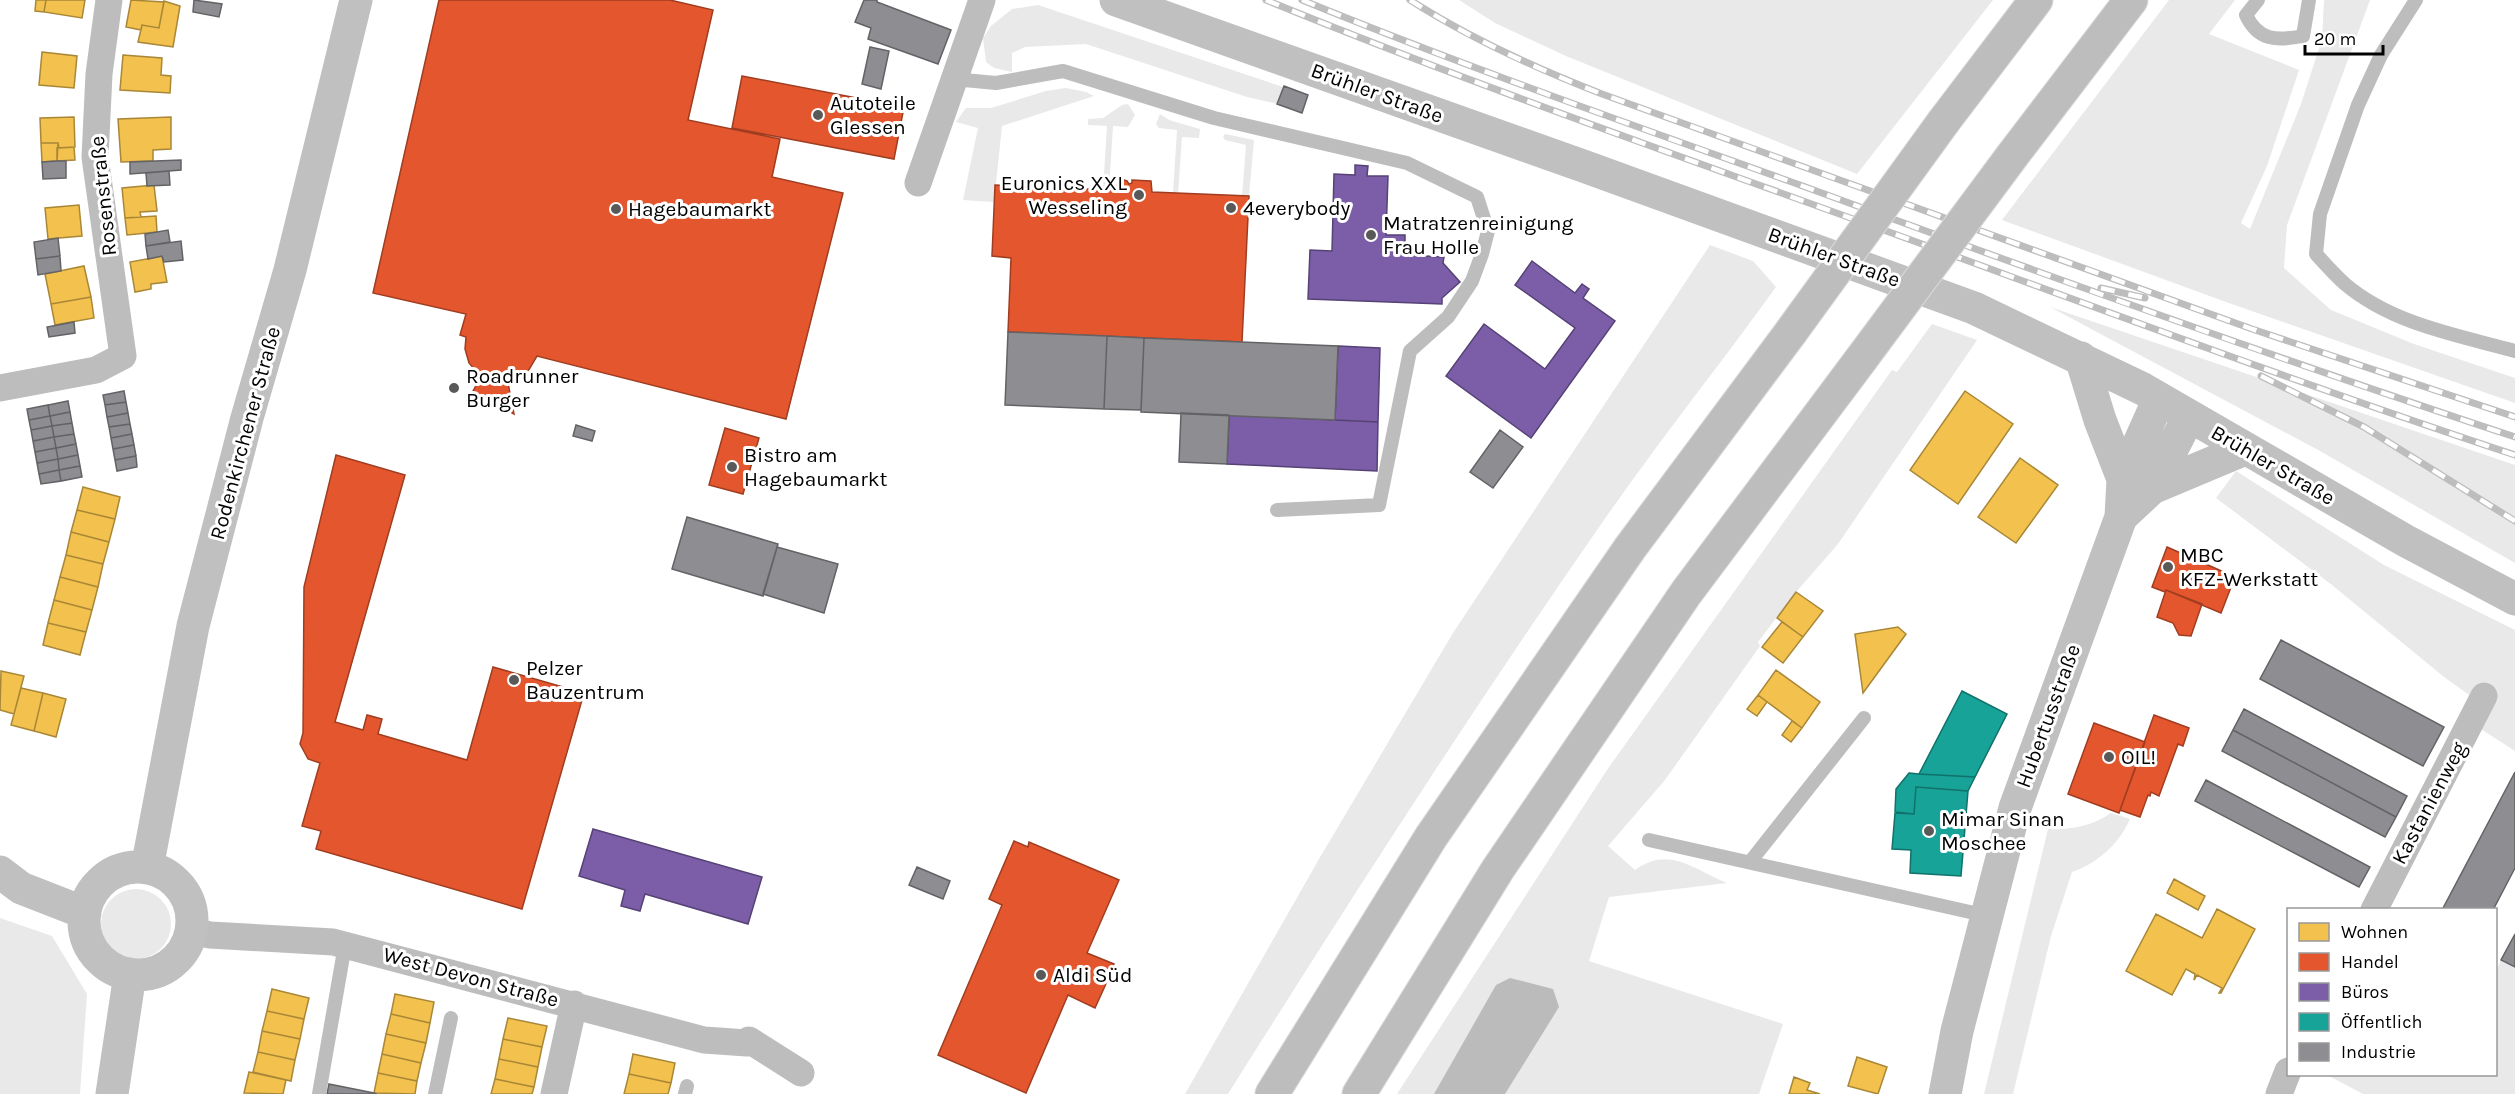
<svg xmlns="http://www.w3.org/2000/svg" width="2515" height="1094" font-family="Karla,sans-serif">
<rect width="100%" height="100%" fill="#fff"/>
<!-- green -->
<path fill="#e9e9e9" d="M 1459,0 L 1993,0 L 1857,174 L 1566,56 L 1495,23 Z
M 2169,0 L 2235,0 L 2209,34 L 2299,70 L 2267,166 L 2241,223 L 2250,229 L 2301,104 L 2322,39 L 2324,0 L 2370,0 L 2287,225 L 2284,268 L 2331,310 L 2414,344 L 2515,378 L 2515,403 L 2226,302 L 2002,220 Z
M 1038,5 L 1283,87 L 1277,104 L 1247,97 L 1086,44 L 1025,47 L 1012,53 L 1012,72 L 994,68 L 986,62 L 983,38 L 991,26 L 1012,9 Z
M 1066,88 L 1086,92 L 1094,96 L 1002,126 L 994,202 L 963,200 L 978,128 L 956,122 L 966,108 L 991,108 L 1046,91 Z
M 1128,104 L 1135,115 L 1128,127 L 1113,126 L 1109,190 L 1103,190 L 1107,126 L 1088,125 L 1088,119 L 1103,118 L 1122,105 Z
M 1160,114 L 1169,120 L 1200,129 L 1199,138 L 1182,137 L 1178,194 L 1173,193 L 1177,130 L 1159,128 L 1156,124 Z
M 1225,134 L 1254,140 L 1249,196 L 1242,196 L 1246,145 L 1225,140 L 1223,137 Z
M 1710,245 L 1753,261 L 1776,287 C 1719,366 1659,441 1604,520 C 1473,708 1350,900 1228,1094 L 1185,1094 L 1319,859 L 1453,633 Z
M 2050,307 L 2515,465 L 2515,563 L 2320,451 Z
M 1932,324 L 1977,340 L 1838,544 L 1797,591 L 1758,642 L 1760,646 L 1665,780 L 1608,846 L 1635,870 C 1670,845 1694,870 1727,883 L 1609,897 L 1589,961 L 1783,1024 L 1759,1094 L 1397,1094 L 1607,770 L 1892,370 L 1897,372 Z
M 2236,471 L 2384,565 L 2515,630 L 2515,751 L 2476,726 L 2486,707 L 2444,677 L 2332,585 L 2216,498 Z
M 2111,813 L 2130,819 C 2119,844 2098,863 2072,872 L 2051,936 L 2013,1094 L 1984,1094 L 2048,829 C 2070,830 2093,826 2111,813 Z
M101 924a35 35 0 1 1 70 0a35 35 0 1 1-70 0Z
M 0,918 L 52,936 L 87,994 L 80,1094 L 0,1094 Z
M 2501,960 L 2515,967 L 2515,1094 L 2363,1094 L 2327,1075 L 2496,1074 L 2496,971 Z"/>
<!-- water -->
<path fill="#bbb" d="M 1510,978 L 1553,989 L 1559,1007 L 1505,1094 L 1434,1094 L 1496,985 Z"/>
<!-- homes -->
<path fill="#f2c14e" stroke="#a98737" stroke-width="1.5" d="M 36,0 L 46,0 L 44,12 L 35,11 Z
M 46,0 L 85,0 L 82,18 L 44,12 Z
M 131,0 L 164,2 L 159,28 L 142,25 L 141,30 L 126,27 Z
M 164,1 L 180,6 L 173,47 L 138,42 L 142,25 L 159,28 Z
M 42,52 L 77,56 L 74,88 L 39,85 Z
M 123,55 L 162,58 L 161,75 L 171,76 L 170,93 L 120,90 Z
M 74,117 L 75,147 L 59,148 L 58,143 L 41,143 L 40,118 Z
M 171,117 L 171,149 L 153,150 L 153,161 L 121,162 L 118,119 Z
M 41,143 L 58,143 L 57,161 L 42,162 Z
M 74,147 L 75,160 L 57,161 L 57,148 Z
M 154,185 L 157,211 L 140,212 L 141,217 L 125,218 L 122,188 Z
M 79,205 L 82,236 L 48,239 L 45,208 Z
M 156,216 L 157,232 L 127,235 L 125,218 Z
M 162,256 L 167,282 L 151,284 L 151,289 L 135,292 L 130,262 Z
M 84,266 L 91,297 L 51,304 L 45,274 Z
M 91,297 L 94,318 L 55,325 L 51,304 Z
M 1965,391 L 2013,424 L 1958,504 L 1910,470 Z
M 2020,458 L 2058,485 L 2016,543 L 1978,517 Z
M 83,487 L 120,497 L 115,519 L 77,510 Z
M 77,510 L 115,519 L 109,542 L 71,532 Z
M 71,532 L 109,542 L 103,564 L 66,555 Z
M 66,555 L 103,564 L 98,587 L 60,577 Z
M 60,577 L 98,587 L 92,610 L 54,600 Z
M 1796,592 L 1823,611 L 1803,637 L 1777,618 Z
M 54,600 L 92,610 L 86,632 L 48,623 Z
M 1782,622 L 1803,637 L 1783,663 L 1762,647 Z
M 48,623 L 86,632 L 80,655 L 43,645 Z
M 1898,627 L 1906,634 L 1863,693 L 1855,634 Z
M 1776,670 L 1820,702 L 1802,728 L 1758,695 Z
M 1,671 L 24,676 L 14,714 L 0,710 Z
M 21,688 L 43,693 L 34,731 L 11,725 Z
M 43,693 L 66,699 L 56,737 L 34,731 Z
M 1758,695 L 1767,702 L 1757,716 L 1747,709 Z
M 1792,721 L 1802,728 L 1791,742 L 1782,735 Z
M 2174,879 L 2205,896 L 2198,910 L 2167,893 Z
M 2217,909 L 2255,929 L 2221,993 L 2219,993 L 2222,988 L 2197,975 L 2194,980 L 2195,974 L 2186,969 L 2172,995 L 2126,971 L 2156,914 L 2202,938 Z
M 272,989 L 309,998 L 304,1019 L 267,1011 Z
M 395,994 L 434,1002 L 430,1023 L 391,1014 Z
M 267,1011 L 304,1019 L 300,1039 L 262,1031 Z
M 391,1014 L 430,1023 L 426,1043 L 386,1034 Z
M 508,1018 L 547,1026 L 542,1047 L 503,1039 Z
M 262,1031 L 300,1039 L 295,1060 L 258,1052 Z
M 386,1034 L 426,1043 L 421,1063 L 382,1054 Z
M 503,1039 L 542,1047 L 538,1067 L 499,1059 Z
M 258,1052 L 295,1060 L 291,1081 L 253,1072 Z
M 382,1054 L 421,1063 L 417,1081 L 378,1073 Z
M 633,1054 L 675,1063 L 671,1083 L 629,1074 Z
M 1857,1057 L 1887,1067 L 1878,1094 L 1848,1086 Z
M 499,1059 L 538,1067 L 534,1087 L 495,1079 Z
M 249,1072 L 286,1080 L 283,1094 L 244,1093 Z
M 378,1073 L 417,1081 L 415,1094 L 374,1093 Z
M 629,1074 L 671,1083 L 668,1094 L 624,1094 Z
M 1794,1077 L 1810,1083 L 1807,1090 L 1820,1094 L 1789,1094 Z
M 495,1079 L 534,1087 L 532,1094 L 491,1094 Z"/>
<!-- shops -->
<path fill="#e4572e" stroke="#a03d20" stroke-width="1.5" d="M 439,0 L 670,0 L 713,10 L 688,120 L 780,139 L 772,177 L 843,193 L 786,419 L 537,356 L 527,373 L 508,383 L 514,414 L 473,391 L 481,377 L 469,363 L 465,349 L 466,337 L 460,335 L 466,314 L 373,293 Z
M 742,76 L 904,107 L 894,159 L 732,128 Z
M 1121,179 L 1127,181 L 1129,184 L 1132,183 L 1132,180 L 1151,181 L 1152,192 L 1249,196 L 1242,342 L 1008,332 L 1011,258 L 992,256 L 995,185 L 1109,190 L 1116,187 Z
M 725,428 L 759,438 L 743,494 L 709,485 Z
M 336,455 L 405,475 L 335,722 L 363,730 L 367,715 L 382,719 L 378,734 L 467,760 L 493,667 L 584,693 L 522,909 L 316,849 L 321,831 L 302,826 L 320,763 L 308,759 L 300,744 L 303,733 L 304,587 Z
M 2167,547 L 2235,577 L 2221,613 L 2166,590 L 2165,592 L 2152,587 Z
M 2166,590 L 2202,604 L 2191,636 L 2179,635 L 2173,623 L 2157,617 Z
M 2154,715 L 2189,728 L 2183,746 L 2178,744 L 2159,796 L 2151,792 L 2150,796 L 2148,795 L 2140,817 L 2120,810 Z
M 2094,723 L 2145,742 L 2119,813 L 2068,794 Z
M 1014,841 L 1028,847 L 1029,842 L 1119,880 L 1087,953 L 1114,964 L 1105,986 L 1095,1008 L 1068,995 L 1026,1093 L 938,1055 L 1002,905 L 989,899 Z"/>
<!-- offices -->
<path fill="#7b5ea7" stroke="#564275" stroke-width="1.5" d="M 1355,165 L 1368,166 L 1367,176 L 1388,176 L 1386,235 L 1405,235 L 1405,255 L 1444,257 L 1443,263 L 1460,282 L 1442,298 L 1442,304 L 1308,299 L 1310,250 L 1332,251 L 1334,174 L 1355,175 Z
M 1532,261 L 1575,293 L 1582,284 L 1589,289 L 1583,298 L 1615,321 L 1531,438 L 1446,376 L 1484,324 L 1545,369 L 1575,328 L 1515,285 Z
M 1338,346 L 1380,348 L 1378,422 L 1335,420 Z
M 1229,415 L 1378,422 L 1377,471 L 1227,464 Z
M 593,829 L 762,877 L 748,924 L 645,894 L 640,911 L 621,906 L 625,890 L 579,876 Z"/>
<!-- public -->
<path fill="#17a398" stroke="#10726a" stroke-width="1.5" d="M 1962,691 L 2007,714 L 1975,777 L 1919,774 Z
M 1909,773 L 1919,774 L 1975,777 L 1968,791 L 1916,787 L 1914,814 L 1895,812 L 1896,789 Z
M 1916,787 L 1968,791 L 1961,876 L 1910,873 L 1911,850 L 1892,849 L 1895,813 L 1914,814 Z"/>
<!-- industry -->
<path fill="#8d8d92" stroke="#636366" stroke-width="1.5" d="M 194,0 L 222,4 L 219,17 L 193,12 Z
M 864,0 L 877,0 L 877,2 L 951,30 L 938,64 L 868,39 L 871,28 L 855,22 Z
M 870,47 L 889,51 L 881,89 L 862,84 Z
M 1284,86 L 1308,95 L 1302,113 L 1277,104 Z
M 181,160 L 181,170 L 130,174 L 130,162 Z
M 57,161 L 66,161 L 66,178 L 43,179 L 42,162 Z
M 169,171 L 170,185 L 147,186 L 146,173 Z
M 168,230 L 170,242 L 146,246 L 145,234 Z
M 58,238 L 60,256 L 36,259 L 34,242 Z
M 181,241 L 183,260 L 164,262 L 162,256 L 148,259 L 146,246 Z
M 60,256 L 61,271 L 38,275 L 36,259 Z
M 74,322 L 75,333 L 49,337 L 47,327 Z
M 1008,332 L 1107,336 L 1104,409 L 1005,405 Z
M 1107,336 L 1144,338 L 1141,410 L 1104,409 Z
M 1144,338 L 1338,346 L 1335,420 L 1141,412 Z
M 124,391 L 126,402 L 105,405 L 103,395 Z
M 68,401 L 70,412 L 50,416 L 48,405 Z
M 126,402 L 128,413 L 107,417 L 105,405 Z
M 48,405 L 50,416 L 29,420 L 27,409 Z
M 70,412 L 72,423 L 52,426 L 50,416 Z
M 128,413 L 130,424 L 109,427 L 107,417 Z
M 1181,413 L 1229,415 L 1227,464 L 1179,462 Z
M 50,416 L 52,426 L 31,430 L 29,420 Z
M 72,423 L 74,434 L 54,437 L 52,426 Z
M 130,424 L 132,434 L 111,438 L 109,427 Z
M 576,425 L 595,431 L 592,441 L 573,436 Z
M 52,426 L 54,437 L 33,441 L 31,430 Z
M 1500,430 L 1523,447 L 1493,488 L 1470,472 Z
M 74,434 L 76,444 L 56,448 L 54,437 Z
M 132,434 L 134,445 L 113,449 L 111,438 Z
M 54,437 L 56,448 L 35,452 L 33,441 Z
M 76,444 L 78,455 L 58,459 L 56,448 Z
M 134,445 L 136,456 L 115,460 L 113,449 Z
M 56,448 L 58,459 L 37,463 L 35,452 Z
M 78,455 L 80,466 L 59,470 L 58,459 Z
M 136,456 L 137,467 L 117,471 L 115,460 Z
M 58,459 L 59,470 L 39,474 L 37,463 Z
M 80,466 L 82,477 L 61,481 L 59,470 Z
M 59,470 L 61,481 L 41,484 L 39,474 Z
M 687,517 L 778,544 L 763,596 L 672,569 Z
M 777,547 L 838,564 L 824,613 L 763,594 Z
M 2281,640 L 2444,727 L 2423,766 L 2260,679 Z
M 2244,709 L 2407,796 L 2396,817 L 2233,730 Z
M 2233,730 L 2396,817 L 2385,837 L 2222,751 Z
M 2515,772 L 2515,868 L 2493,910 L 2442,910 Z
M 2206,780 L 2370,867 L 2359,887 L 2195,801 Z
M 917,867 L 950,881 L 943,899 L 909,885 Z
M 2515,934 L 2515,967 L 2501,960 Z
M 329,1084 L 374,1093 L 377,1094 L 327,1094 Z"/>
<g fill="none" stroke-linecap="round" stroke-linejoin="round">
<defs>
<path id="highway" d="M 1944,121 L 2036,0
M 2012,156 L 2131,0
M 1272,1094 L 1431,837 L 1630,548 L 1791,332
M 1359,1094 L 1498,869 L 1686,593 L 1862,358"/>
</defs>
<!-- highway casing -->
<use href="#highway" stroke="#dbdbdb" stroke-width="35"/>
<!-- lane -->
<path stroke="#bdbdbd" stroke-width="14" d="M 2258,0 L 2246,15 C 2258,41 2277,41 2303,36 L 2309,0
M 2416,0 L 2381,55 L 2358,105 L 2320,214 L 2316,254 C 2325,264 2335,275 2345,284 C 2392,324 2457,335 2515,351
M 953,79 L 996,83 L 1063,71 L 1214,118 L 1407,163 L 1477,197 L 1488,231 L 1482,254 L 1472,281 L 1448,317 L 1410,351 L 1379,505 L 1277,510
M 1649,840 L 1970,912 L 1986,918
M 1750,862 L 1864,718
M 319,1094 L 345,945
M 435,1094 L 451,1018
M 685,1094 L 687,1086"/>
<!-- street -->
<path stroke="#bdbdbd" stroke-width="27" d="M 918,183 L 982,0
M 0,388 L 96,370 L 123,356 L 95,157 L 99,74 L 109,0
M 2374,910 L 2484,696
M 191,931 L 210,935 L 333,942 L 704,1040 L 747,1043
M 749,1040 L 801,1073
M 554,1094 L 574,1004
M 2279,1094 L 2288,1071"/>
<!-- secondary -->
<path stroke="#c0c0c0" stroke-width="33" d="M 1116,0 L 1586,167 L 1974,308 L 2143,389 L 2406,541 L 2515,599
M 2081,358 L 2100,420 L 2123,479
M 2152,488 L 2245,449
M 2121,517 L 2152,488 L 2189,416
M84 921a54 54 0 1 1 108 0a54 54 0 1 1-108 0Z
M 147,868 L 193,626 L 247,418 L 290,270 L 356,0
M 0,872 L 21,888 L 85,913
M 112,1094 L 130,974
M 1945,1094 L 1957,1031 L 2015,808 L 2121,517 L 2123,479 L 2159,399"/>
<!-- highway -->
<use href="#highway" stroke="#bdbdbd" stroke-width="33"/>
<defs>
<path id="rail" d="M 1266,0 C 1464,81 1666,151 1867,224 C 2082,302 2297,383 2515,455
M 1302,0 C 1466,67 1633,125 1800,185 C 2037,272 2275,358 2515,437
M 1410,0 C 1471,39 1535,68 1602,94 L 2252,329 L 2515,417
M 2101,288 L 2145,298
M 2261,376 L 2364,427 L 2515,521"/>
</defs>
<!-- rail casing -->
<use href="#rail" stroke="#bdbdbd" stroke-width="7"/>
<!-- rail -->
<use href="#rail" stroke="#fff" stroke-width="4.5" stroke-dasharray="14" stroke-linecap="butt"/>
<defs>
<path id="highway-bridge" d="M 1791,332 L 1944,121
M 1862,358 L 2012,156"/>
</defs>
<!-- highway-bridge casing -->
<use href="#highway-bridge" stroke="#dbdbdb" stroke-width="35" stroke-linecap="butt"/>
<!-- highway-bridge -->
<use href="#highway-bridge" stroke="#bdbdbd" stroke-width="33"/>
</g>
<!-- markers -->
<g fill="#595959" stroke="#fff" stroke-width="2">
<circle cx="818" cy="115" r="6"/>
<circle cx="1139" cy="195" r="6"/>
<circle cx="1231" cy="208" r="6"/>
<circle cx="616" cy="209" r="6"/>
<circle cx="1371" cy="235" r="6"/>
<circle cx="454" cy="388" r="6"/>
<circle cx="732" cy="467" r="6"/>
<circle cx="2168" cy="567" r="6"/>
<circle cx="514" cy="680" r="6"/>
<circle cx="2109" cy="757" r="6"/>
<circle cx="1929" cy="831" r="6"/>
<circle cx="1041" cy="975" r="6"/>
</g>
<g text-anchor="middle" stroke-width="6" stroke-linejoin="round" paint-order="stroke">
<!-- street labels -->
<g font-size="21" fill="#000" stroke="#fff">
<text transform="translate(1377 93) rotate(20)" y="7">Brühler Straße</text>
<text transform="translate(103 196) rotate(-96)" y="7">Rosenstraße</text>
<text transform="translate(1834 257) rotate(20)" y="7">Brühler Straße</text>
<text transform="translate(245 433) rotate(-75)" y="7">Rodenkirchener Straße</text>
<text transform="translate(2273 465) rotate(30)" y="7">Brühler Straße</text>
<text transform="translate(2048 716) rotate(-70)" y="7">Hubertusstraße</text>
<text transform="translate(2429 803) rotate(-62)" y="7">Kastanienweg</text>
<text transform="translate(471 977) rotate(15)" y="7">West Devon Straße</text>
</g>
<!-- poi labels -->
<g font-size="21" fill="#000" stroke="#fff" text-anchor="start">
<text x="830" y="110">Autoteile<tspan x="830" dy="24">Glessen</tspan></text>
<text x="1127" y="190" text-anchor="end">Euronics XXL<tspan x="1127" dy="24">Wesseling</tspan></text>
<text x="1243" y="215">4everybody</text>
<text x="628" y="216">Hagebaumarkt</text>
<text x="1383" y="230">Matratzenreinigung<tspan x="1383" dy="24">Frau Holle</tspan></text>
<text x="466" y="383">Roadrunner<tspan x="466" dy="24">Burger</tspan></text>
<text x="744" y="462">Bistro am<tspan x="744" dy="24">Hagebaumarkt</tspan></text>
<text x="2180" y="562">MBC<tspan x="2180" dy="24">KFZ-Werkstatt</tspan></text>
<text x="526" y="675">Pelzer<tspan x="526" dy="24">Bauzentrum</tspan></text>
<text x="2121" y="764">OIL!</text>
<text x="1941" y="826">Mimar Sinan<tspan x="1941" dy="24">Moschee</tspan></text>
<text x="1053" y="982">Aldi Süd</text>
</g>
</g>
<!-- legend -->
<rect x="2287" y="908" width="210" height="168" fill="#ffffff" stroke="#999999" stroke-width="1.5"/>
<rect x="2299" y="923" width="30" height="18" fill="#f2c14e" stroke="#999999" stroke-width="1.5"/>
<text x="2341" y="938" font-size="18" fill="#000000">Wohnen</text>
<rect x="2299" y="953" width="30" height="18" fill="#e4572e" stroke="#999999" stroke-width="1.5"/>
<text x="2341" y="968" font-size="18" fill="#000000">Handel</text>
<rect x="2299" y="983" width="30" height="18" fill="#7b5ea7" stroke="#999999" stroke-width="1.5"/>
<text x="2341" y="998" font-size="18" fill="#000000">Büros</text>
<rect x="2299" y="1013" width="30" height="18" fill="#17a398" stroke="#999999" stroke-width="1.5"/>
<text x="2341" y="1028" font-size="18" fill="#000000">Öffentlich</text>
<rect x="2299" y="1043" width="30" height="18" fill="#8d8d92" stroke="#999999" stroke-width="1.5"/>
<text x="2341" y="1058" font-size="18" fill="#000000">Industrie</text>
<!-- scale -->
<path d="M2305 45v9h78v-9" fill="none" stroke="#000000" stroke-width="3"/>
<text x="2314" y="45" font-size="18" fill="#000000" stroke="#ffffff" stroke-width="4.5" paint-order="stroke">20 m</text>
</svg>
